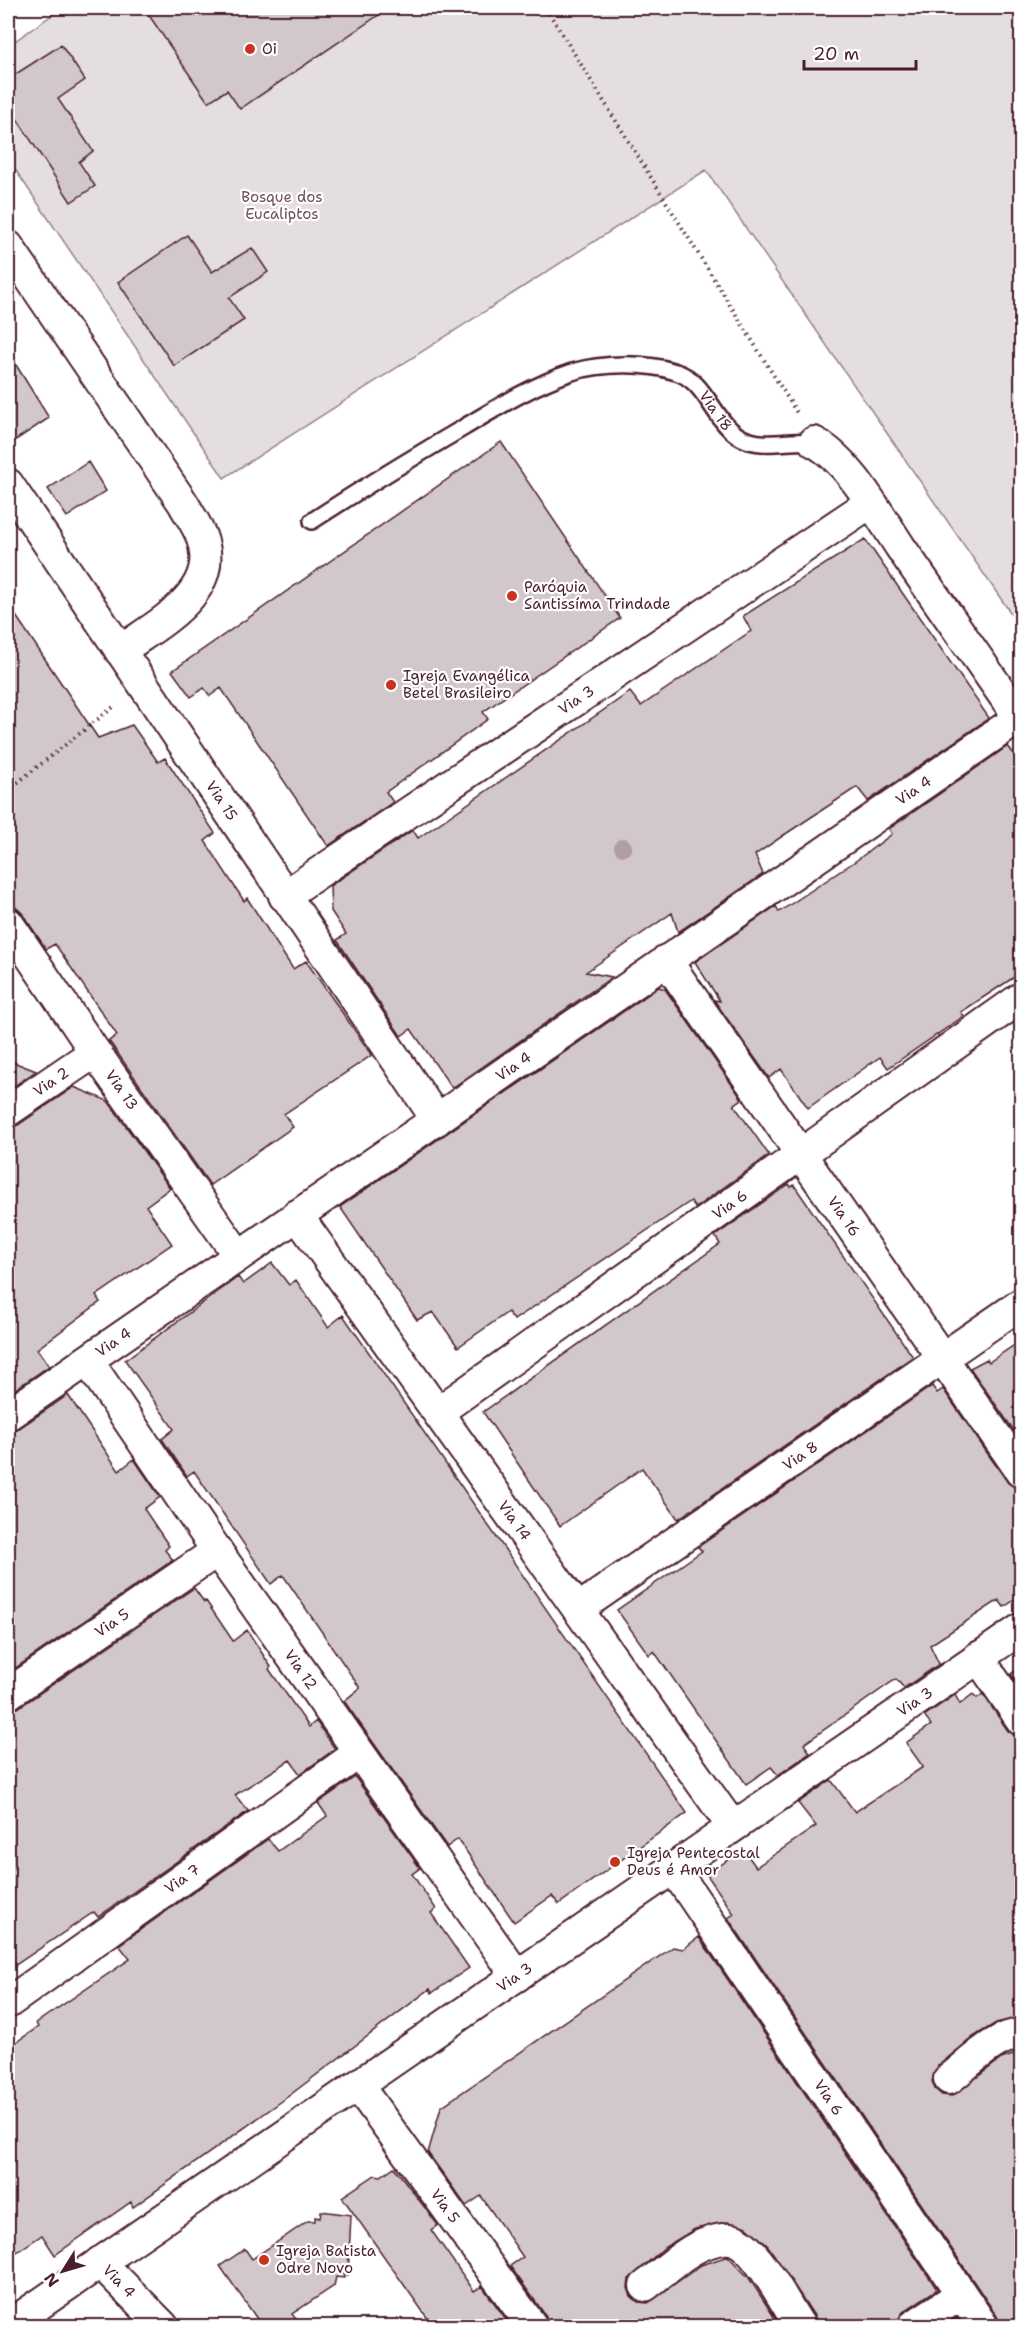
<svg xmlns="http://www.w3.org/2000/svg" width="1029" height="2334" font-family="'Shantell Sans',sans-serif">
<rect width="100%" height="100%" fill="#fff"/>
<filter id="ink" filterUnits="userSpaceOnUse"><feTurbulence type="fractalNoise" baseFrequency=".0167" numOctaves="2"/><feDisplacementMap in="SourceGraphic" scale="12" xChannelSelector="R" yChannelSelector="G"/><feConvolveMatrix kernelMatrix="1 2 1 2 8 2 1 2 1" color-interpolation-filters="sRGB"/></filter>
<g filter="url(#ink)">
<!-- green -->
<path fill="#e5dee0" stroke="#987e86" stroke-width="1.5" d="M 62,8 L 1021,8 L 1021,628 L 706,170 L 224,478 L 8,159 L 8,46 Z"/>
<!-- building -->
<path fill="#d2c7cb" stroke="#4a1f2b" stroke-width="1.5" d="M 144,8 L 389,8 L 240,109 L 227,90 L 208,102 Z
M 61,45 L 85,80 L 58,99 L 93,151 L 79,162 L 95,186 L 71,202 L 8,105 L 8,79 Z
M 187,235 L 212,272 L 252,248 L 268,272 L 229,298 L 244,320 L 174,366 L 118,282 Z
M 8,352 L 49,418 L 8,445 Z
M 501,442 L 620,618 L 483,712 L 488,719 L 386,792 L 393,802 L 328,846 L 221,688 L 210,696 L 204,688 L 191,697 L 172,671 Z
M 88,462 L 106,491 L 67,517 L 48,489 Z
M 865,539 L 989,718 L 868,801 L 857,787 L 784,835 L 755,855 L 763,874 L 678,932 L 672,913 L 586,972 L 612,977 L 452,1088 L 411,1029 L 401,1036 L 337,940 L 346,934 L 331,911 L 330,886 L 413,830 L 418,838 L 630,692 L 641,706 L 751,631 L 743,616 Z
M 8,604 L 98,738 L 132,725 L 158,762 L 165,758 L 215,833 L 205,841 L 244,901 L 247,898 L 293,969 L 306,961 L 372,1055 L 284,1114 L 293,1127 L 210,1185 L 109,1041 L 117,1035 L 55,944 L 46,949 L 22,913 L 8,900 Z
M 1008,746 L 1022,766 L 1022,972 L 961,1012 L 964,1016 L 888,1068 L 880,1057 L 808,1108 L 781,1069 L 769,1078 L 714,1000 L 720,1001 L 695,962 L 776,906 L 779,912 L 857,860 L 892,834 L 889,829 Z
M 659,987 L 665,989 L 742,1099 L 734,1105 L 769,1155 L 695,1208 L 691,1201 L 514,1320 L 508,1312 L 458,1347 L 433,1312 L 417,1320 L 340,1207 Z
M 8,1060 L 36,1071 L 8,1090 Z
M 74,1087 L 108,1101 L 170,1188 L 146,1206 L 172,1244 L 96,1296 L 100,1302 L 37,1349 L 49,1366 L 8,1394 L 8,1128 L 18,1125 Z
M 789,1184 L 791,1187 L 794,1185 L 913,1357 L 678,1519 L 642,1468 L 560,1526 L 483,1412 L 720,1244 L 715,1236 Z
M 272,1263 L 289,1285 L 296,1280 L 328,1327 L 343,1315 L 687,1813 L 559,1904 L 552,1896 L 514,1922 L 458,1839 L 447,1847 L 344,1701 L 360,1688 L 283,1575 L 271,1584 L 194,1471 L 187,1476 L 162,1439 L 174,1429 L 125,1360 L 238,1277 L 243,1284 Z
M 1022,1340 L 1022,1442 L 970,1368 L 987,1359 L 989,1362 Z
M 932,1386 L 937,1393 L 943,1389 L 1008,1483 L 1022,1490 L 1022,1595 L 1004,1607 L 999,1600 L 930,1645 L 939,1664 L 904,1688 L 896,1679 L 804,1744 L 810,1753 L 778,1775 L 771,1767 L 746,1784 L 654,1651 L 649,1655 L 617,1610 L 702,1551 L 698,1547 Z
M 68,1395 L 119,1471 L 134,1459 L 160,1497 L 144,1509 L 169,1546 L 165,1550 L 173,1560 L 8,1673 L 8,1432 L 18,1429 Z
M 194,1588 L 204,1602 L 206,1601 L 233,1641 L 247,1630 L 271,1667 L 269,1669 L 309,1727 L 316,1721 L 335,1749 L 300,1774 L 290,1760 L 235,1795 L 248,1811 L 98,1917 L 94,1912 L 8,1970 L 8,1711 L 18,1708 Z
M 1022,1666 L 1022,1690 L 1011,1674 Z
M 973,1694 L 977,1698 L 983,1694 L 1008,1731 L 1022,1738 L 1022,2017 L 996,2023 L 973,2037 L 938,2066 L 932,2081 L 935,2089 L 942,2095 L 952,2096 L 1001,2059 L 1022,2052 L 1022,2326 L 1000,2326 L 997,2316 L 728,1918 L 734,1914 L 707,1875 L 743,1849 L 756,1867 L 816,1826 L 798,1803 L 831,1780 L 855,1812 L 923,1767 L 906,1743 L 931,1725 L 924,1716 L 955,1695 L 960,1704 Z
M 355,1777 L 420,1868 L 412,1874 L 436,1909 L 431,1913 L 469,1968 L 432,1993 L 430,1989 L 282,2101 L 133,2207 L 131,2202 L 55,2255 L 42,2235 L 8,2258 L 8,2048 L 38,2027 L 36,2023 L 130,1959 L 119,1945 L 268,1839 L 278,1851 L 327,1816 L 318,1803 Z
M 699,1937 L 937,2289 L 903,2312 L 896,2326 L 817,2326 L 815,2317 L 768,2246 L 747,2227 L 727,2222 L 695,2229 L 665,2247 L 629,2279 L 628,2288 L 631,2296 L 638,2302 L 648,2303 L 701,2265 L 728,2256 L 749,2278 L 780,2326 L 549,2326 L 546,2316 L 510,2266 L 523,2257 L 481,2196 L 466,2206 L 428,2153 L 441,2107 L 673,1947 L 683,1949 Z
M 394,2167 L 438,2225 L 431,2230 L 474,2291 L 482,2286 L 511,2326 L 433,2326 L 342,2197 L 375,2175 L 381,2176 Z
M 321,2211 L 351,2215 L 348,2275 L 344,2274 L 344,2278 L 336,2277 L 334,2286 L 292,2314 L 301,2326 L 262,2326 L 220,2266 L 245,2249 L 252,2259 L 308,2221 L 315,2221 L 315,2217 L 320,2218 Z
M 957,2318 L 963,2326 L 944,2326 Z"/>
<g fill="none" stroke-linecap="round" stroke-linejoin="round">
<defs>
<g id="lane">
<path id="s1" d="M 312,521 C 361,489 412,458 463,428 C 498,407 533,385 572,372 C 602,363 646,362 676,372 C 707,381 714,424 742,438 C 763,449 792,439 814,442"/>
</g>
<g id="street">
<path d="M 8,246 L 183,503 C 189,514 197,525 201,536 C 223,592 157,624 120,651"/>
<path d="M 814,442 C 849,460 879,515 901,548 C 941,606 981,664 1022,722"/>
<path id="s2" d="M 8,484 L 437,1120"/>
<path id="s3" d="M 284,896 L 870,503"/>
<path id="s4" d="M 8,923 L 95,1052 L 238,1255"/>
<path id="s5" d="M 666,960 L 1022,1473"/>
<path id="s6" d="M 8,1111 L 95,1052"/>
<path id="s7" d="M 297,1215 L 732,1826"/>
<path id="s8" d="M 88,1361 L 217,1551 L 517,1976"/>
<path id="s9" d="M 438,1412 L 1022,997"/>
<path id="s10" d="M 8,1415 L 1019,718"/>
<path id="s11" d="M 578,1609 L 1022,1303"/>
<path d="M 978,1657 L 1022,1721"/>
<path id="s12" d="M 8,1694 L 217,1551"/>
<path id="s13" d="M 674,1869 L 983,2326"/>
<path id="s14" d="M 8,2003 L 359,1753"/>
<path d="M 949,2079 C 969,2064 995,2035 1022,2034"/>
<path id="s15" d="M 359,2087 L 532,2326"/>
<path id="s16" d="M 100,2262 L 163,2326"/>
<path d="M 645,2286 C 665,2271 686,2249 710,2242 C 719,2239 729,2237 737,2241 C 760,2253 785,2304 800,2326"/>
<path id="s17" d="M 8,2326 L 1022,1628"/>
<path d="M 913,2326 L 960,2295"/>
</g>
</defs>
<!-- lane casing -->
<use href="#lane" stroke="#4a1f2b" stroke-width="20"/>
<!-- street casing -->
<use href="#street" stroke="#4a1f2b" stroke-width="34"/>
<!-- path -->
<path stroke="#4a1f2b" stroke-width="4" stroke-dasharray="1.5 4.5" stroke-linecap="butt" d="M 546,8 L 797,413
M 8,790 L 116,705"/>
<!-- lane -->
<use href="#lane" stroke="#fff" stroke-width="15"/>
<!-- street -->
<use href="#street" stroke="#fff" stroke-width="30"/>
</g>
<!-- trees -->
<circle fill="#b19ea3" cx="623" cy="847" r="9"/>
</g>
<!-- markers -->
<g fill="#c8321e" stroke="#fff" stroke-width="2">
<circle cx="250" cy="49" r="6"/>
<circle cx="512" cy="596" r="6"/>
<circle cx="391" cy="685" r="6"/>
<circle cx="615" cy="1862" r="6"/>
<circle cx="264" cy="2260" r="6"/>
</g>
<g text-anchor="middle" stroke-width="4.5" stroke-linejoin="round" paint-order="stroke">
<!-- poi labels -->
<g font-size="15" fill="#4a1f2b" stroke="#fff" text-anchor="start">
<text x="262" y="54">Oi</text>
<text x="524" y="592">Paróquia<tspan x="524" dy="17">Santissíma Trindade</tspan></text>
<text x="403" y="681">Igreja Evangélica<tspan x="403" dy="17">Betel Brasileiro</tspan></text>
<text x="627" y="1858">Igreja Pentecostal<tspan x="627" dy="17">Deus é Amor</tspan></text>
<text x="276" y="2256">Igreja Batista<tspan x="276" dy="17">Odre Novo</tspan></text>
</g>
<!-- park labels -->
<g font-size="15" fill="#714f58" stroke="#fff">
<text x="282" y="202">Bosque dos<tspan x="282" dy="17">Eucaliptos</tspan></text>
</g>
<!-- street labels -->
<g font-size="15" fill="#4a1f2b" stroke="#fff">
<text dy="5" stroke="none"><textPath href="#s1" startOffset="462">Via 18</textPath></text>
<text dy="5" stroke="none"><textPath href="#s3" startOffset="352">Via 3</textPath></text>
<text dy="5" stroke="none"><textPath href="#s10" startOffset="1100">Via 4</textPath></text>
<text dy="5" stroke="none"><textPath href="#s2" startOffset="382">Via 15</textPath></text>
<text dy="5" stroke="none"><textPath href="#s10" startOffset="614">Via 4</textPath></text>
<text dy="5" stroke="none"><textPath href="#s6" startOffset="52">Via 2</textPath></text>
<text dy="5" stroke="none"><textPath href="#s4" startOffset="202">Via 13</textPath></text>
<text dy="5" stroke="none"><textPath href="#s9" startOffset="358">Via 6</textPath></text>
<text dy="5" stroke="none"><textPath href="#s5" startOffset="312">Via 16</textPath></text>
<text dy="5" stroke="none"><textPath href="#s10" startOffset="128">Via 4</textPath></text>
<text dy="5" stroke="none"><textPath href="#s11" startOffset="270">Via 8</textPath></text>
<text dy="5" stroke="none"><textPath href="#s7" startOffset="375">Via 14</textPath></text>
<text dy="5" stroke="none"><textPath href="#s12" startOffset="126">Via 5</textPath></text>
<text dy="5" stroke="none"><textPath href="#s8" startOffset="375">Via 12</textPath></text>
<text dy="5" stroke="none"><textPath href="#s17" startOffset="1101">Via 3</textPath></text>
<text dy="5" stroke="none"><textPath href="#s14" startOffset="214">Via 7</textPath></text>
<text dy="5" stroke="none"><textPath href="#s17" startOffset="615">Via 3</textPath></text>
<text dy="5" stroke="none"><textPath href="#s13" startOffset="276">Via 6</textPath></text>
<text dy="5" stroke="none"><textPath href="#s15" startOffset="147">Via 5</textPath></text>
<text dy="5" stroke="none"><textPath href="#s16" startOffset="27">Via 4</textPath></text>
</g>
</g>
<!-- margin -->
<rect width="1029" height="2334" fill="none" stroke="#fff" stroke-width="30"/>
<rect x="15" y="15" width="999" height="2304" fill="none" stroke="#4a1f2b" stroke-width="2" filter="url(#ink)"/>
<!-- north arrow -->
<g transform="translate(63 2271) rotate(233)" stroke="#ffffff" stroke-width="4.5" paint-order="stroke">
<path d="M0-4.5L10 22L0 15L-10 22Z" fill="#4a1f2b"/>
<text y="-9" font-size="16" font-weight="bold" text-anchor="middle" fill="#4a1f2b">N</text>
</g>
<!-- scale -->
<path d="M804 60v9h112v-9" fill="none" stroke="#4a1f2b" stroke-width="3"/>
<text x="813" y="60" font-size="18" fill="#4a1f2b" stroke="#ffffff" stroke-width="4.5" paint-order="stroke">20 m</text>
</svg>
